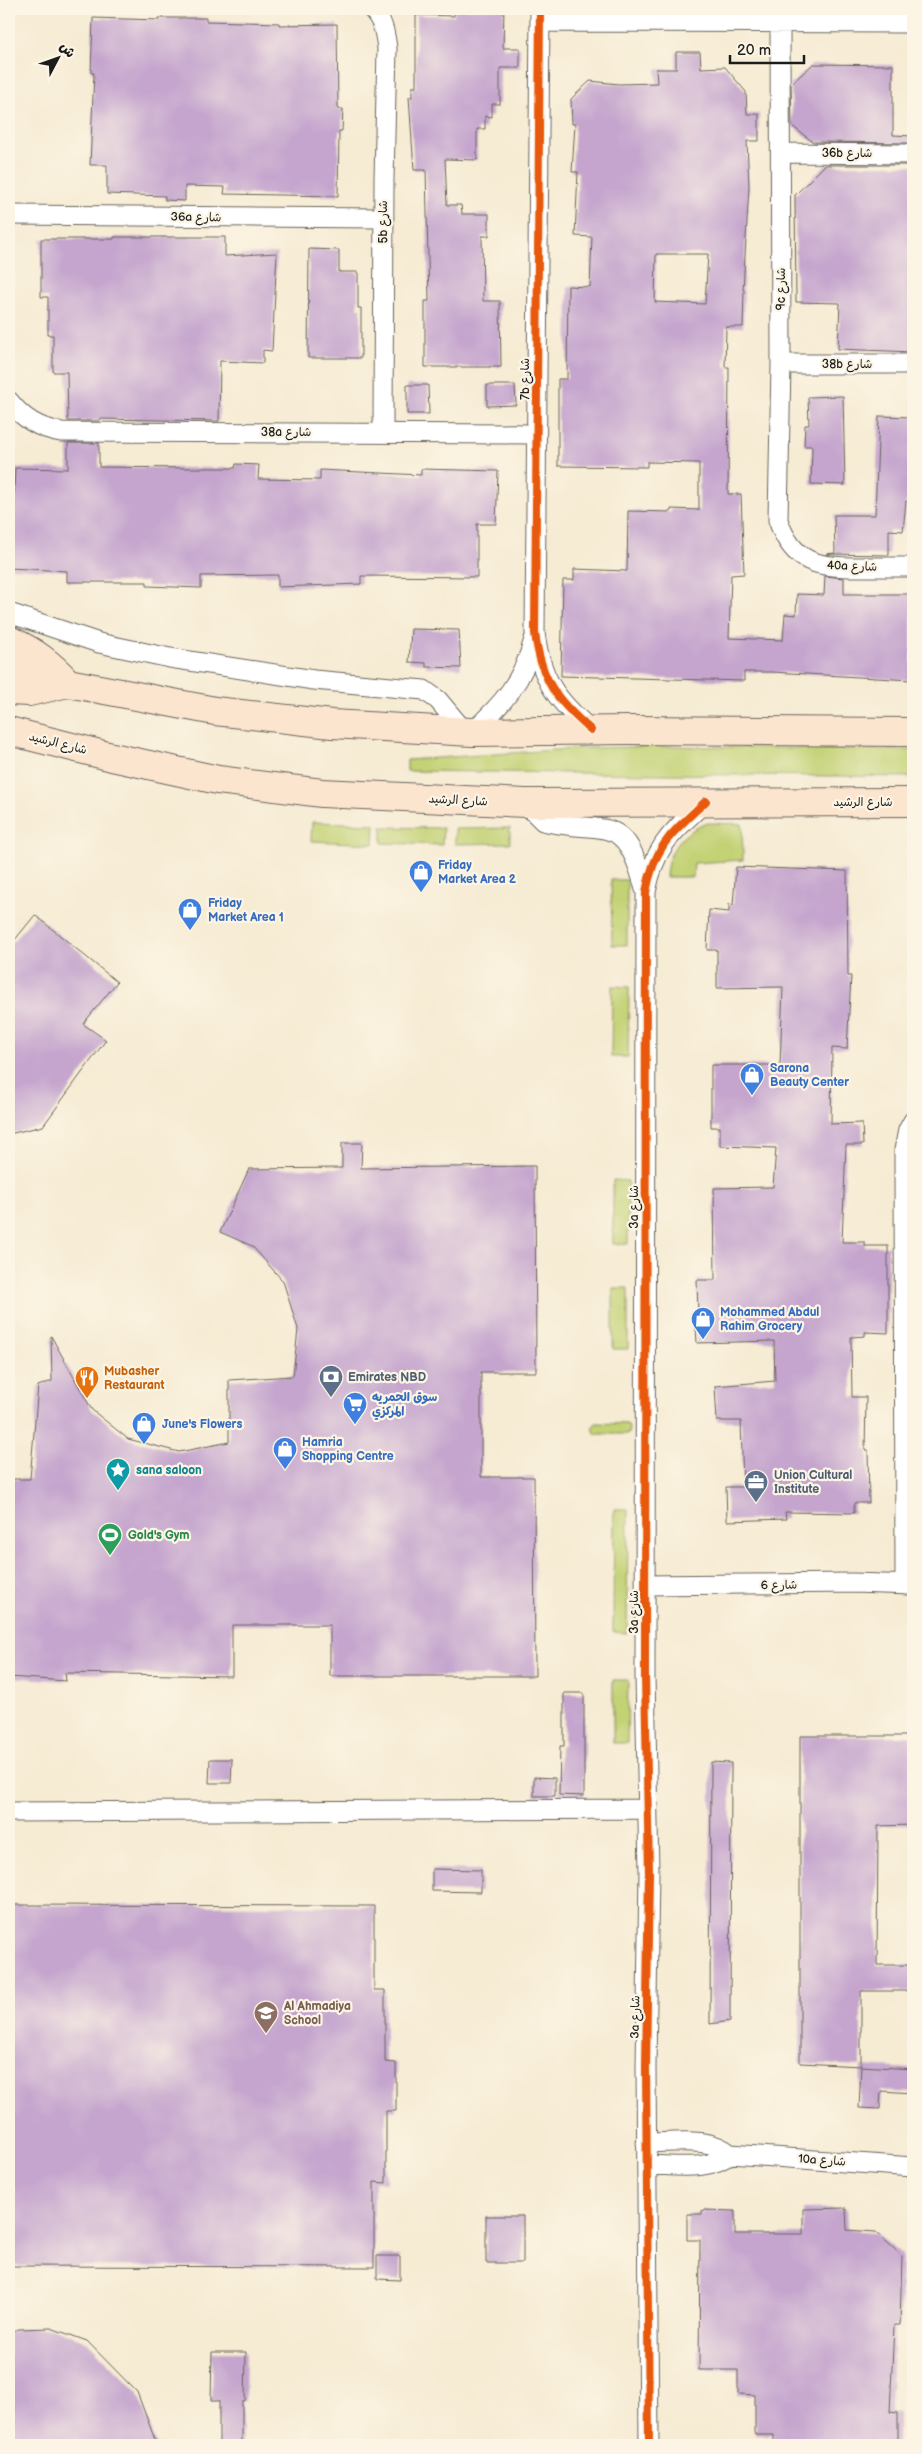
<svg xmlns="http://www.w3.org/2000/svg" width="922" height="2454" font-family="'Balsamiq Sans','Playpen Sans Arabic',sans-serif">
<rect width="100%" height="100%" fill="#fcf5e5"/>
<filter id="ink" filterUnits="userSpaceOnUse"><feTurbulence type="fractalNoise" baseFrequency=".02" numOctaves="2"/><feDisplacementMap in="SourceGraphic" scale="10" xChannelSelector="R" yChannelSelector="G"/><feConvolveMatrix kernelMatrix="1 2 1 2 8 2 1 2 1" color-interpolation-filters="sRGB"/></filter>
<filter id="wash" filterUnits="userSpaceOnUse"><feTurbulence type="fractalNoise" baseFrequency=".0096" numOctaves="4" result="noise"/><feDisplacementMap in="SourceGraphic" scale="20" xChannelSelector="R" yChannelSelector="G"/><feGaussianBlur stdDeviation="1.12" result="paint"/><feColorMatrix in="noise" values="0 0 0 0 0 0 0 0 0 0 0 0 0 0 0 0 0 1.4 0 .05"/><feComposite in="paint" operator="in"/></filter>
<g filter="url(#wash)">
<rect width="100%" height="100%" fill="#f6ebd3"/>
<!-- green -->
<path fill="#c3d274" stroke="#707748" d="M 673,746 L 913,750 L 913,777 L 407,771 L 407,760 L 585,748 Z
M 312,822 L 375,824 L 374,844 L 311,841 Z
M 708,823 L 742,824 L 743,860 L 694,863 L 693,877 L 666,877 C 667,850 683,831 708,823 Z
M 382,827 L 443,828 L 442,845 L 382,843 Z
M 510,828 L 510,843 L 455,844 L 455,829 Z
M 611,880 L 627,880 L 627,945 L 612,945 Z
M 612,986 L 629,987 L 628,1057 L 611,1057 Z
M 613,1180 L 628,1181 L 628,1244 L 613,1244 Z
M 613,1288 L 628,1288 L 628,1349 L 613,1349 Z
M 596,1423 L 627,1424 L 629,1428 L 628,1434 L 596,1434 L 592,1428 Z
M 614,1509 L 628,1509 L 627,1633 L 613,1632 Z
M 613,1680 L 628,1680 L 627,1743 L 613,1743 Z"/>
<g id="blocks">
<!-- building -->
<path fill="#c5a5ce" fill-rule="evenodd" d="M 454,9 L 504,9 L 503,48 L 520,48 L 520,68 L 500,68 L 500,104 L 492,104 L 492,117 L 485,116 L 485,129 L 477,129 L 477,160 L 445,159 L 447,205 L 461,205 L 462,214 L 489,214 L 489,236 L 482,236 L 483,301 L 500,301 L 501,367 L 425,367 L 425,301 L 429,301 L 426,170 L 414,170 L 409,97 L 412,97 L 412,87 L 416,87 L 416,15 L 454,16 Z
M 93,18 L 159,20 L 158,18 L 206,18 L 206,21 L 279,23 L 279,25 L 337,24 L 338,109 L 343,109 L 342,131 L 339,131 L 338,196 L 224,194 L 225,187 L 185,186 L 185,201 L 165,200 L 165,196 L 107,194 L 107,165 L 90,165 L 94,73 L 91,73 Z
M 676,52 L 700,52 L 701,68 L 725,67 L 746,92 L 747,114 L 759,114 L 759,141 L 747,141 L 749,187 L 743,290 L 744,290 L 743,327 L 726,327 L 725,367 L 729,367 L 728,494 L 741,494 L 744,574 L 731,575 L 729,638 L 783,640 L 785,614 L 796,615 L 797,594 L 824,595 L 825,576 L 844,578 L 844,594 L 912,594 L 911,680 L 772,672 L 744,672 L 744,681 L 561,676 L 563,580 L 574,580 L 574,569 L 627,571 L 628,511 L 671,512 L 671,509 L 699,510 L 699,463 L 647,462 L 647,467 L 558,466 L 558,379 L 567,379 L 568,286 L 590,287 L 592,237 L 575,236 L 578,172 L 572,172 L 575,124 L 572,124 L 571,99 L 590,81 L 619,84 L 657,83 L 656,69 L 676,69 ZM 656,254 L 708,254 L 705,304 L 655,302 Z
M 813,64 L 893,65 L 893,135 L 913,136 L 913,143 L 813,142 L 792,126 L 791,84 Z
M 825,165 L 913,165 L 913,352 L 838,349 L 840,303 L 796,302 L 795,195 Z
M 114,237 L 225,237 L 225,256 L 277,253 L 272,351 L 263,350 L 263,363 L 220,361 L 219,421 L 99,419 L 99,421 L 68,421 L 67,372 L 53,372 L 53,335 L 48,335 L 48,297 L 41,297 L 41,239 L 114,239 Z
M 309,249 L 339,250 L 339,272 L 358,272 L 358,308 L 361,308 L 361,358 L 308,358 Z
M 407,385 L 428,385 L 429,414 L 407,414 Z
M 487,385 L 515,385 L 516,405 L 487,406 Z
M 843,396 L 845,485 L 811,484 L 812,446 L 804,446 L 805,425 L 809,425 L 808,397 Z
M 879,416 L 913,417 L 913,502 L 906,501 L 903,531 L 889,530 L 889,555 L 826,554 L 835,553 L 834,515 L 875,515 Z
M 68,443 L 99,443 L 99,467 L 190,468 L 235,468 L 236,464 L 259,465 L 258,479 L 320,480 L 320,470 L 421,475 L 421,469 L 498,471 L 496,524 L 477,524 L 477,577 L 361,576 L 361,584 L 278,587 L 278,575 L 201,576 L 201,588 L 147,586 L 147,582 L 67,582 L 67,571 L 9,568 L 9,491 L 14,492 L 15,468 L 68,469 Z
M 411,629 L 459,630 L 461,668 L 426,667 L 426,663 L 409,662 Z
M 736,867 L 847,871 L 848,976 L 851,976 L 847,1049 L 832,1048 L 831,1124 L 862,1123 L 863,1145 L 846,1145 L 842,1242 L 865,1242 L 865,1246 L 888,1246 L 888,1333 L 865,1332 L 865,1336 L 851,1337 L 852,1397 L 866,1397 L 865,1450 L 868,1450 L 869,1503 L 854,1503 L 854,1513 L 785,1512 L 786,1519 L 727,1521 L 726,1487 L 743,1487 L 741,1421 L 717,1421 L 715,1386 L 775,1381 L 774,1341 L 697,1343 L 695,1313 L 698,1313 L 697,1280 L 715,1280 L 714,1188 L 773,1187 L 776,1148 L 720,1146 L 720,1127 L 711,1127 L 711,1065 L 780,1065 L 783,987 L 717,988 L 717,950 L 707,950 L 709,910 L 729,912 L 729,904 L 733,905 Z
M 35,915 L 117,982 L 83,1024 L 106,1040 L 43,1126 L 9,1134 L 9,947 Z
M 342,1143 L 362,1143 L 361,1168 L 535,1166 L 536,1372 L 481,1372 L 481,1477 L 534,1477 L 535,1676 L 330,1676 L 330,1625 L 232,1625 L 232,1676 L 65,1673 L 66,1681 L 9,1677 L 9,1479 L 30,1479 L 38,1386 L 52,1381 L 51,1336 L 92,1410 L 128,1439 L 179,1452 L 229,1442 L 229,1380 L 293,1376 L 298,1329 L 283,1281 L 252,1246 L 220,1232 L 249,1169 L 342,1168 Z
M 564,1693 L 584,1693 L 584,1796 L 559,1795 L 560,1746 L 564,1746 Z
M 800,1736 L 913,1736 L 913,1825 L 878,1826 L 877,1965 L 913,1965 L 913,1991 L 861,1991 L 861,2066 L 800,2063 Z
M 210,1759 L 232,1759 L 231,1783 L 209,1783 Z
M 711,1762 L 731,1763 L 730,2021 L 710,2024 Z
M 534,1777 L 555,1778 L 555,1796 L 534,1796 Z
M 432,1869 L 481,1870 L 481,1892 L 432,1891 Z
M 9,1905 L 374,1906 L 374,1990 L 385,1990 L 385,2062 L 396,2063 L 396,2111 L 386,2111 L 386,2183 L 374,2182 L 374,2267 L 9,2266 Z
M 861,2066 L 913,2069 L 913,2093 L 881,2091 L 880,2109 L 859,2108 Z
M 846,2208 L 847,2230 L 876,2232 L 902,2256 L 900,2325 L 894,2325 L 890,2412 L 898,2413 L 898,2445 L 774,2443 L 774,2435 L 755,2435 L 755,2395 L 738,2394 L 738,2370 L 699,2370 L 700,2240 L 687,2240 L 687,2214 L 702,2214 L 702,2210 L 735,2211 L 735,2234 L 803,2234 L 803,2209 Z
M 486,2216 L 523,2216 L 523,2263 L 486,2263 Z
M 377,2256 L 400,2256 L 400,2280 L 377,2279 Z
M 51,2328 L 87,2341 L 137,2392 L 157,2445 L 9,2445 L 9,2332 L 19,2329 Z
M 212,2352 L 246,2352 L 245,2401 L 242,2401 L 242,2445 L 219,2445 L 219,2401 L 211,2401 Z"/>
</g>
</g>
<g filter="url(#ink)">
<use href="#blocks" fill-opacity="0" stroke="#68645c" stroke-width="1"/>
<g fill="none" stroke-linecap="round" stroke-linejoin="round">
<defs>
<path id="street" d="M 372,9 C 383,20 385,33 387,48 L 384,179 L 383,432
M 540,9 L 535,633 C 541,680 556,700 591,730
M 540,22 L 913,23
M 780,23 L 781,364 L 778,520 C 793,564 817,567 859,567 C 877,567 895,567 913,567
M 781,153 L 913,154
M 9,215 L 383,218
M 781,364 L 913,364
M 9,401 C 23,419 39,429 62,432 L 536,434
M 9,613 L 99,643 L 170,658 L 314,680 L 424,690 L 438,700 L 464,731
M 472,732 C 502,705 524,680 534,639
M 525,803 L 543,821 C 607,836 624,809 645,889
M 645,1585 L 853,1583 L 913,1585
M 905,1585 L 904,1150 L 908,1130 L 913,1121
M 9,1812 L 647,1809
M 646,2143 C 672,2143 710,2136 730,2154 L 913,2167
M 647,2165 C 673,2165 709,2172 730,2154
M 649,2445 L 646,2067 L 649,1872 L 645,1676 L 646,892 C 655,844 672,833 706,801"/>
<path id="secondary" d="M 9,640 C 33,651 50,663 68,683 L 29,692 L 9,691
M 9,664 L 68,683 L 215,711 L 332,724 L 472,732 L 629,730 L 913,732
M 9,731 L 112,757 L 218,780 L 322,793 L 525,803 L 913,802"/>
</defs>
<!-- street casing -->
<use href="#street" stroke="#68645c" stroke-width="21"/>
<!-- secondary casing -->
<use href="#secondary" stroke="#68645c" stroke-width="30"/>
<!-- street -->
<use href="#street" stroke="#fff" stroke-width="19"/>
<!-- secondary -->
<use href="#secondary" stroke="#fce5cf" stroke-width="28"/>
<defs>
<path id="cycleway" d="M 540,9 L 535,633 C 541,680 556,700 591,730
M 649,2445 L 646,2067 L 649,1872 L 645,1676 L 646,892 C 655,844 672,833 706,801"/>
</defs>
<!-- cycleway casing -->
<use href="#cycleway" stroke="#fcf5e5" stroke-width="11"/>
<!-- cycleway -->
<use href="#cycleway" stroke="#e8590c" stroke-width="8"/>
</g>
</g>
<!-- icons -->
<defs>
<symbol id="shop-pin" viewBox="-11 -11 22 30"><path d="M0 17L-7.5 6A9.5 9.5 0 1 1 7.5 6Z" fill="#3f7fe0" stroke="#fcf5e5"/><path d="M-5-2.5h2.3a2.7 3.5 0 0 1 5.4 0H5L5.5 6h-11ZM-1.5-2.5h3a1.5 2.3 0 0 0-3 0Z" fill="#fff"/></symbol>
<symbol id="bank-pin" viewBox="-11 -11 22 30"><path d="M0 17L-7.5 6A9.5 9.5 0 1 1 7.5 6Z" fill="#5c6f8a" stroke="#fcf5e5"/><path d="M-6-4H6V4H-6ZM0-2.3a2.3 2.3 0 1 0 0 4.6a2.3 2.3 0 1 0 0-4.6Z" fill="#fff"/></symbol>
<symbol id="restaurant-pin" viewBox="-11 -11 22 30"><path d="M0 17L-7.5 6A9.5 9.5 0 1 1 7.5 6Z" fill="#e8710a" stroke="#fcf5e5"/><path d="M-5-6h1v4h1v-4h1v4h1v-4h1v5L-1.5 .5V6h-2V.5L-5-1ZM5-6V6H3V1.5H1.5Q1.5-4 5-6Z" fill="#fff"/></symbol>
<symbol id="supermarket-pin" viewBox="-11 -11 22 30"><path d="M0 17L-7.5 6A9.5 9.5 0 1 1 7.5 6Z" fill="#3f7fe0" stroke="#fcf5e5"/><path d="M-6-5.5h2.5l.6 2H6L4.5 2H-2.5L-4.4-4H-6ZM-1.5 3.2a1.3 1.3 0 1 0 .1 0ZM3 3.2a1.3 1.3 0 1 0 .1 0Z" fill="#fff"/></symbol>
<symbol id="sight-pin" viewBox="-11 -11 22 30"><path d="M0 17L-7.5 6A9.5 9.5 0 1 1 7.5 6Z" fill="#0f9aa8" stroke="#fcf5e5"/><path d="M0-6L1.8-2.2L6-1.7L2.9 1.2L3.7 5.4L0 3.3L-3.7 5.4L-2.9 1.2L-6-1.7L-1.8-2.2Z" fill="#fff"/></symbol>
<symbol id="office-pin" viewBox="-11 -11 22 30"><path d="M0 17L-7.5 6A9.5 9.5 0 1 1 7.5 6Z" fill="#5c6f8a" stroke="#fcf5e5"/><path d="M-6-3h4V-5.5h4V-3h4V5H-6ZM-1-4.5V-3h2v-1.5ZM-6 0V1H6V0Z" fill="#fff"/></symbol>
<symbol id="stadium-pin" viewBox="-11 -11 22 30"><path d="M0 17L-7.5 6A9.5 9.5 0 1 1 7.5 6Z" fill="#2e9e5b" stroke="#fcf5e5"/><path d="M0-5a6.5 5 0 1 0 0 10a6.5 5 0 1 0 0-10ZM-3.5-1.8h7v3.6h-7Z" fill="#fff"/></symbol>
<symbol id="school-pin" viewBox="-11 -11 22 30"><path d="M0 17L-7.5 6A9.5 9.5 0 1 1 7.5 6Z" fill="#8d6e63" stroke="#fcf5e5"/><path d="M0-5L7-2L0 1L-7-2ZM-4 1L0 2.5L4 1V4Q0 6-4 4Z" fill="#fff"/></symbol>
</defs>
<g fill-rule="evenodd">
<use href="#shop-pin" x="407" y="858" width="28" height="38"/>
<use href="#shop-pin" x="176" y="896" width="28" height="38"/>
<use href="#shop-pin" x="738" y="1061" width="28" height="38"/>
<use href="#shop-pin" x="689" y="1305" width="28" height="38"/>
<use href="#bank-pin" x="317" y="1363" width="28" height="38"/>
<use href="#restaurant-pin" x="73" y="1364" width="28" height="38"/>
<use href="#supermarket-pin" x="341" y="1390" width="28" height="38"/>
<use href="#shop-pin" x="130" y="1410" width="28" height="38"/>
<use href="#shop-pin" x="271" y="1435" width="28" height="38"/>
<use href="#sight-pin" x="104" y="1456" width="28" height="38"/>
<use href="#office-pin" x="742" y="1468" width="28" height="38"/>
<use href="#stadium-pin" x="96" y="1521" width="28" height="38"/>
<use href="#school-pin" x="252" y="1999" width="28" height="38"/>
</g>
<g text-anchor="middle" stroke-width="4.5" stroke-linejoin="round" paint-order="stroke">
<!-- street labels -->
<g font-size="12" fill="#1c1c1c" stroke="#fcf5e5">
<text x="847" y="157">36b شارع</text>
<text transform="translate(196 217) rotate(1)" y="4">36a شارع</text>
<text transform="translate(383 222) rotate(-90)" y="4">5b شارع</text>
<text transform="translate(781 289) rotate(-90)" y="4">9c شارع</text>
<text x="847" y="368">38b شارع</text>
<text transform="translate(525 379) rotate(-90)" y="4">7b شارع</text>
<text x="286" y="436">38a شارع</text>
<text transform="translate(852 566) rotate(2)" y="4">40a شارع</text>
<text transform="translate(58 743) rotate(14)" y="4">شارع الرشيد</text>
<text transform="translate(458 800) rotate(3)" y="4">شارع الرشيد</text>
<text x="863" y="806">شارع الرشيد</text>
<text transform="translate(634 1207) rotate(-90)" y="4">3a شارع</text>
<text transform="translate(779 1585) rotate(-1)" y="4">شارع 6</text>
<text transform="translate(634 1612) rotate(-90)" y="4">3a شارع</text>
<text transform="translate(635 2017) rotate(-89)" y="4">3a شارع</text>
<text transform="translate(822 2160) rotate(4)" y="4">10a شارع</text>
</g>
<!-- shop labels -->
<g font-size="12" font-weight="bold" fill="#366cbe" stroke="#fcf5e5" text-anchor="start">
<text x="438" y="869">Friday<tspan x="438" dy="14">Market Area 2</tspan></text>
<text x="208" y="907">Friday<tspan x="208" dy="14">Market Area 1</tspan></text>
<text x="770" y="1072">Sarona<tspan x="770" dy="14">Beauty Center</tspan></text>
<text x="720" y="1316">Mohammed Abdul<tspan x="720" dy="14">Rahim Grocery</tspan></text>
<text x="372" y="1401">سوق الحمريه<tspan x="372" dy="14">المركزي</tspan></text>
<text x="162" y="1428">June's Flowers</text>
<text x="302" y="1446">Hamria<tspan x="302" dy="14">Shopping Centre</tspan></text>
</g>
<!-- food labels -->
<g font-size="12" font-weight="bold" fill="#c56008" stroke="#fcf5e5" text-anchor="start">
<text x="104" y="1375">Mubasher<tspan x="104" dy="14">Restaurant</tspan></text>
</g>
<!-- service labels -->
<g font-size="12" font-weight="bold" fill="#4e5e75" stroke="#fcf5e5" text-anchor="start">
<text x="348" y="1381">Emirates NBD</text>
<text x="774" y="1479">Union Cultural<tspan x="774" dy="14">Institute</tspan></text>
</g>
<!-- culture labels -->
<g font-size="12" font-weight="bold" fill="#0d838f" stroke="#fcf5e5" text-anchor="start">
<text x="136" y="1474">sana saloon</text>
</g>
<!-- leisure labels -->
<g font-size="12" font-weight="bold" fill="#27864d" stroke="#fcf5e5" text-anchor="start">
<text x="128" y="1539">Gold's Gym</text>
</g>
<!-- education labels -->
<g font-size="12" font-weight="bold" fill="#785e54" stroke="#fcf5e5" text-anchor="start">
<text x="284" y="2010">Al Ahmadiya<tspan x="284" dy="14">School</tspan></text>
</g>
</g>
<!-- margin -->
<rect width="922" height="2454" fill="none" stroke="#fcf5e5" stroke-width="30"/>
<!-- north arrow -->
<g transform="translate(58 58) rotate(49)" stroke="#fcf5e5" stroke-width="4" paint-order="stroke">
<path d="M0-4L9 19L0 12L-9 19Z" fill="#1c1c1c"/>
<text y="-8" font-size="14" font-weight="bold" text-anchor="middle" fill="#1c1c1c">ش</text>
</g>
<!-- scale -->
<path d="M730 55v8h74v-8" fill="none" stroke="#1c1c1c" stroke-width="2.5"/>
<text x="737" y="55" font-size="15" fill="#1c1c1c" stroke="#fcf5e5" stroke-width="4" paint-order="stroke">20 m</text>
</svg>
